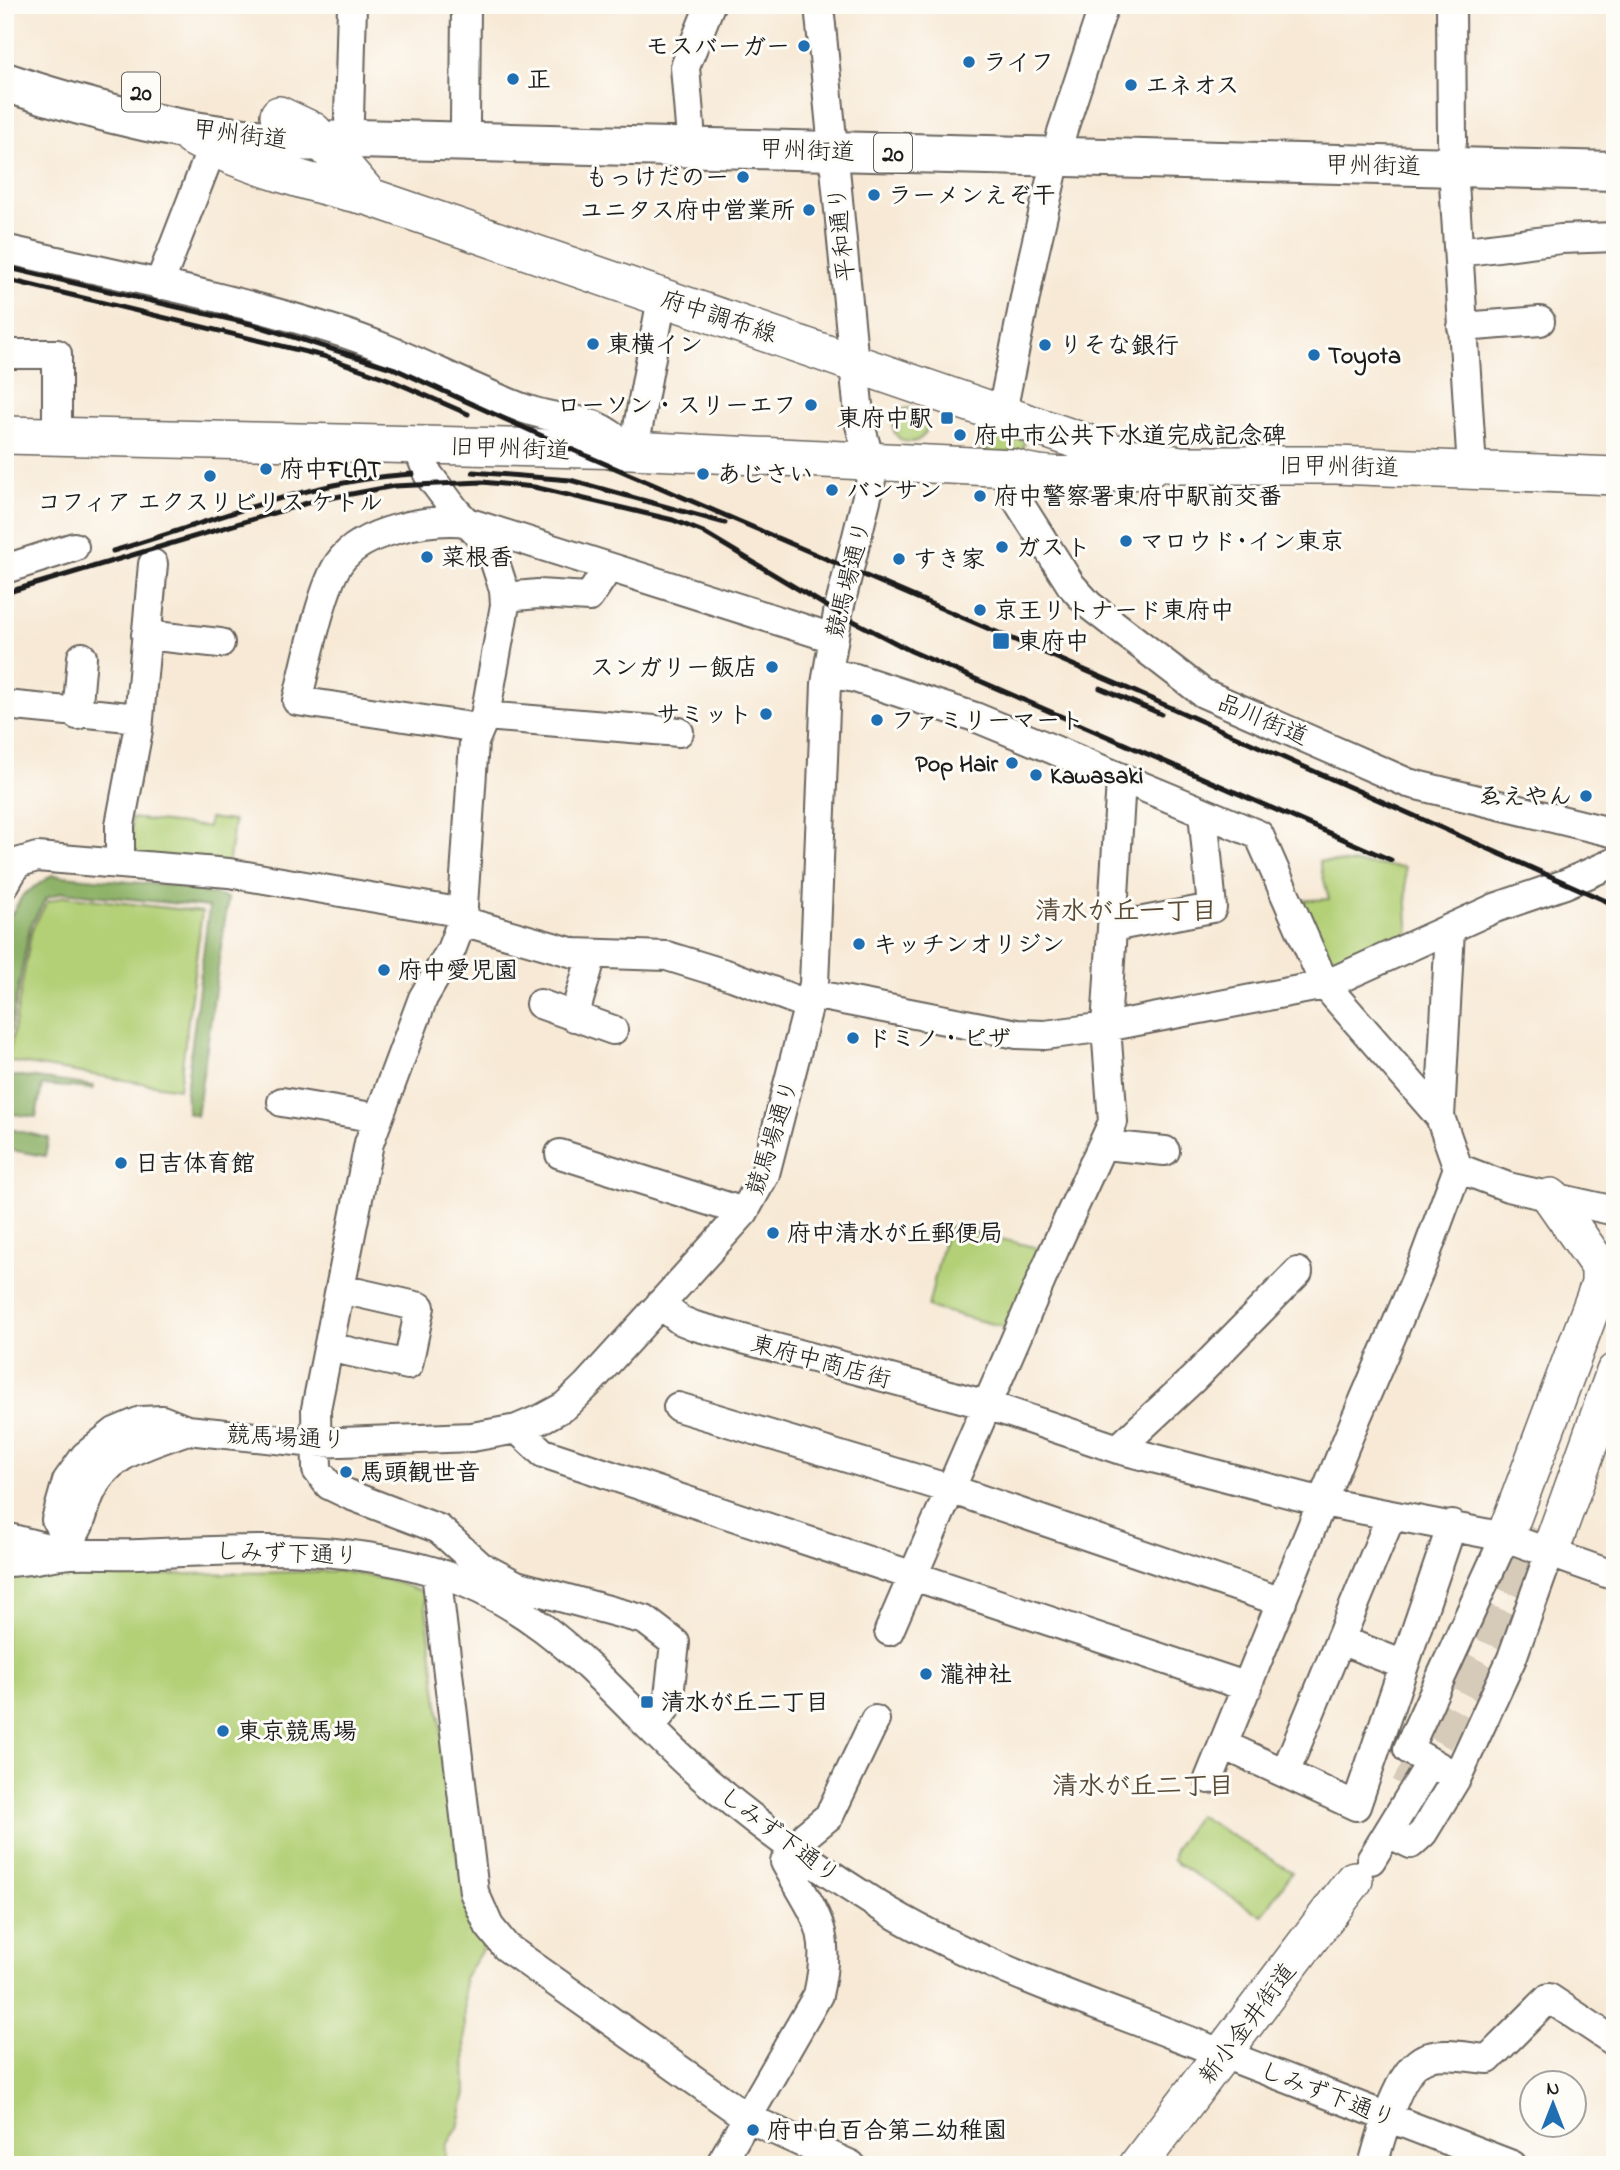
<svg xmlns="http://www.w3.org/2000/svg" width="1620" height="2170" font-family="'Indie Flower','Klee One',sans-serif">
<rect width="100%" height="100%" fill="#fdfcf7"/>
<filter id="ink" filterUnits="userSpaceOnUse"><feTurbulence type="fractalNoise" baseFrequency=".0143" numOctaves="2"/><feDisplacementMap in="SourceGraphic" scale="14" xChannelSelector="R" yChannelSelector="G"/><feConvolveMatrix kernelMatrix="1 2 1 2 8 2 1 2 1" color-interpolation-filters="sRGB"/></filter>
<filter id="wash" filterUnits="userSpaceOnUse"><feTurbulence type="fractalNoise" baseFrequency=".00686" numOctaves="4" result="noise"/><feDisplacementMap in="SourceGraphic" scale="28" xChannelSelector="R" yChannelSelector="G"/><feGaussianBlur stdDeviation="1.57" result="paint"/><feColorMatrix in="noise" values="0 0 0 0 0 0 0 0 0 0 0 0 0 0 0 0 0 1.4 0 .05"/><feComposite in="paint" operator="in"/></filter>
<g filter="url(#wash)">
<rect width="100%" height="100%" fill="#f7e9d5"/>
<!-- green -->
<path fill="#b3d077" stroke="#68764a" stroke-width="2" d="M893 425a17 17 0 1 1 34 0a17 17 0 1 1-34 0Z
M 979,429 L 994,429 L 1025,441 L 1022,452 L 992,454 L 977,446 L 984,447 L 987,433 Z
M 131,818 L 208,827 L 209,818 L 234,821 L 228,868 L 134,856 Z
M 1319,861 L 1405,867 L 1409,944 L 1334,975 L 1294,901 L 1329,899 Z
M 64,896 L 202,912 L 179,1089 L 8,1061 L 32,929 L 47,902 Z
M 947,1226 L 1042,1249 L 1011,1329 L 928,1307 Z
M 340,1571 L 389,1580 L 424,1592 L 459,1869 L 489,1939 L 464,1978 L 466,2093 L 458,2128 L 446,2146 L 446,2165 L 5,2165 L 5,1578 Z
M 1198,1815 L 1292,1872 L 1262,1916 L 1173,1861 L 1174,1850 Z"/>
<!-- forest -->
<path fill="#8eb268" stroke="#556742" stroke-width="2" d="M 52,875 L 174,886 L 228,898 L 197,1116 L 188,1113 L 186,1092 L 209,907 L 63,892 L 46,898 L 30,927 L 5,1058 L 5,925 L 23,895 Z
M 21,1076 L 94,1086 L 93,1089 L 42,1085 L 36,1117 L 5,1113 L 5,1077 Z
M 5,1128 L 49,1138 L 45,1156 L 5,1149 Z"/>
</g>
<g filter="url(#ink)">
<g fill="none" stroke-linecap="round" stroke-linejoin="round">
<!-- major-tunnel -->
<path stroke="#d6cab9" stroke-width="37" stroke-dasharray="37 18" stroke-linecap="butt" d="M 1409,1789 L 1486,1644 L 1534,1528"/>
<defs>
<path id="minor" d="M 1451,5 L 1452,142
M 349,118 L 352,5
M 465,122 L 466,5
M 690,127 L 685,67 L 710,5
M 1453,167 L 1472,469
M 5,249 C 115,275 227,296 334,330 C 400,350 460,385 525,409 C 573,426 587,410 630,450 L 638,427 L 662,298
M 1459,252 L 1561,239 L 1615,237
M 159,285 L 212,148
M 1462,327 L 1540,321
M 5,354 L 57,354 L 57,438
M 1002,412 L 1033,258 L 1062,132 L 1104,5
M 417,445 L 428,474 L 455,510 L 490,547 L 504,590 L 505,605 L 485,716 L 474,742 L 462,921 L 451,950 L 423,998 L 369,1143 L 316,1409 L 317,1470 L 329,1485 L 352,1496 L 439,1529 L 480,1566 L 516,1585 L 645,1620 L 675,1643 L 668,1705 L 651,1726
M 1007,468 L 1012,492 L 1071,585 L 1089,605 L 1203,693 L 1408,783 L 1615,833
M 5,569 L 74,547
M 505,597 L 538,594 L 589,597 L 609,567
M 146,635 L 220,643
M 828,673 L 855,678 L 975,717 L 1259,835 L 1325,985 L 1440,1117 L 1458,1168 L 1508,1187 L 1615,1211
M 5,705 L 139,718
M 77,715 L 82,657
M 485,716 L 679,732
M 478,728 L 297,701 C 306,667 321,589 339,563 C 362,530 430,518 467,522 L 833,638
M 120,863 L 120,825 L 138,730 L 153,564
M 5,884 L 17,863 L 37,857 L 229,873 L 464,913
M 462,921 L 574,953 L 667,956 L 732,976 L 809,1005
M 1112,927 L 1212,908 L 1203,812
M 812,994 L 1017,1034 L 1045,1035 L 1106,1027 L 1325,985 L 1495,908 L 1565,884 L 1615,862
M 540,1004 L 613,1030
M 574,1017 L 592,955
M 282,1102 L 378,1118
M 1440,1117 L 1450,930
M 1104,1145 L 1165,1151
M 560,1154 L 744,1212
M 660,1304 L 680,1320 L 695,1326 L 987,1405 L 1118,1449 L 1323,1502 L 1505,1537 L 1615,1576
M 329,1347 L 408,1365 L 420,1307 L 341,1289
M 678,1407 L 950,1489 L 1282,1602
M 517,1429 L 543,1453 L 1248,1687
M 1118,1449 L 1193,1379 L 1298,1272
M 5,1537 L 64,1552
M 1505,1537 L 1408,1749 L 1457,1777 L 1512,1658 L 1550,1552
M 69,1543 C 82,1525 82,1513 90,1494 C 108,1451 150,1445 187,1430
M 70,1554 L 69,1543 L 56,1520 L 67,1481 L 85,1456 L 115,1432 L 141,1421 L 162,1420 L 187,1430 L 315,1443 L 472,1437 L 517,1429 L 543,1418 L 565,1406 L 587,1385 L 744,1212 L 765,1174 L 814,984 L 826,684 L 838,613 L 871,480 L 870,461 L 860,425 L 819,5
M 5,1562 C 28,1562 50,1555 72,1554 C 95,1553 117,1555 139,1554 C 239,1549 335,1543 432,1571 C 548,1605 607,1690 691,1767 C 748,1818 809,1862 873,1902 C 967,1960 1072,1996 1174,2035 C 1287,2078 1399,2122 1512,2165
M 436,1572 L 474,1892 L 489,1926 L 506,1947 L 748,2118 L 851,2165
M 889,1631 L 1055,1248 L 1113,1122 L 1106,1027 L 1121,780
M 1340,1640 L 1404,1665
M 1224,1745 L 1356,1806 L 1452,1525
M 1285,1773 L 1391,1516
M 1209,1779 L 1355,1421 L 1422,1265 L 1458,1168
M 1388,1833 L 1411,1844 L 1423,1833 L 1457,1777
M 1371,1860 L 1431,1762
M 720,2165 L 818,1995 C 833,1929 816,1918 785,1862 L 806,1835 L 829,1816 L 875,1720
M 1373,2165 C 1381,2138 1398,2064 1429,2057 C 1446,2052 1470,2058 1488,2059 L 1549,1998 L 1615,2042"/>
<path id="major" d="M 279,115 L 313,131 L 370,197
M 192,137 C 241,164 316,185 370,197 L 1124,456 L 1181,465 L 1335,465 L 1615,476
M 5,435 L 630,450 L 1014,468 C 1049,482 1110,473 1149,469
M 1505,1537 L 1600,1284 L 1600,1267 L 1551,1197
M 1550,1552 L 1615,1372
M 1138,2165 L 1354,1880"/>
<path id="highway" d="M 5,82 C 110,117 246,151 356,139 L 1615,171"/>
</defs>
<!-- minor casing -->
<use href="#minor" stroke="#69645d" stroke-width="32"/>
<!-- major casing -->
<use href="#major" stroke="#69645d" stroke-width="40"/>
<!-- highway casing -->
<use href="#highway" stroke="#69645d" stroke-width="42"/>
<!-- minor -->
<use href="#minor" stroke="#fff" stroke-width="28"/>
<!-- major -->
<use href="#major" stroke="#fff" stroke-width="37"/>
<!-- highway -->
<use href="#highway" stroke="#fff" stroke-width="38"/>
<!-- rail -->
<path stroke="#1c1c1c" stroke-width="5" d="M 5,267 L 255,325 L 395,369 L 573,450 L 1138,693 L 1615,905
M 5,279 L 323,356 L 388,379 L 468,414
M 473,472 L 570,480 L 725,523
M 113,551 C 212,522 309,480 413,474
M 5,593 L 314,501 L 394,486 L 482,482 L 534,487 L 673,520 L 703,532 L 838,613 L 911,651 L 1391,860
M 1100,688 L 1161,714"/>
</g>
</g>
<!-- markers -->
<g fill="#1f6fb2" stroke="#fdfcf7" stroke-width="2.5">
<circle cx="804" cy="46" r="7"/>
<circle cx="969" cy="62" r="7"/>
<circle cx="513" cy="79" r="7"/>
<circle cx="1131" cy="85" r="7"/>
<circle cx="743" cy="177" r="7"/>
<circle cx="874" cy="195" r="7"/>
<circle cx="809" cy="210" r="7"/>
<circle cx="593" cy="344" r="7"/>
<circle cx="1045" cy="345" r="7"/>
<circle cx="1314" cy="355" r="7"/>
<circle cx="811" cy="405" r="7"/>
<rect x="940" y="411" width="14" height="14" rx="3.5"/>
<circle cx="960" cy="435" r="7"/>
<circle cx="266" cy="469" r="7"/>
<circle cx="703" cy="474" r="7"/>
<circle cx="210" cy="476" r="7"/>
<circle cx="832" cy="490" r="7"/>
<circle cx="980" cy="496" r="7"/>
<circle cx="1126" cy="541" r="7"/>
<circle cx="1002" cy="547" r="7"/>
<circle cx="427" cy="557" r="7"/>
<circle cx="899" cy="559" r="7"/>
<circle cx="980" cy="610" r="7"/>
<rect x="992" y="632" width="18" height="18" rx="3.5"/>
<circle cx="772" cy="667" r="7"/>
<circle cx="766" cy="714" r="7"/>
<circle cx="877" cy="720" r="7"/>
<circle cx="1012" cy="763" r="7"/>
<circle cx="1036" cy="775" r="7"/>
<circle cx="1586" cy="796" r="7"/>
<circle cx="859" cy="944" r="7"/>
<circle cx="384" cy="970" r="7"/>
<circle cx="853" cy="1038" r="7"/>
<circle cx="121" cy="1163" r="7"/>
<circle cx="773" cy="1233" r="7"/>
<circle cx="346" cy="1472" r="7"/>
<circle cx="926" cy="1674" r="7"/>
<rect x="640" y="1695" width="14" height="14" rx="3.5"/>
<circle cx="223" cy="1731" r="7"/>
<circle cx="753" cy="2130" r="7"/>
</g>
<g text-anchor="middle" stroke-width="6" stroke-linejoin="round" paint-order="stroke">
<!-- shield labels -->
<g fill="#fdfcf7" stroke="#605f5e" stroke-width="2">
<rect x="122" y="72.5" width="38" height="39" rx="5"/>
<rect x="874" y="133.5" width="38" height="39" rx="5"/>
</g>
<g font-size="23" font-weight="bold" fill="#1c1c1c">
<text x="141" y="100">20</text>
<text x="893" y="161">20</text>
</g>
<!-- poi labels -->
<g font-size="24" font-weight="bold" fill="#1c1c1c" stroke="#fdfcf7" text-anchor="start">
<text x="790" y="54" text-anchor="end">モスバーガー</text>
<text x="983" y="70">ライフ</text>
<text x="527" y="87">正</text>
<text x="1145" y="93">エネオス</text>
<text x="729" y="185" text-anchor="end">もっけだのー</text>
<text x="888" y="203">ラーメンえぞ干</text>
<text x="795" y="218" text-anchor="end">ユニタス府中営業所</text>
<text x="607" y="352">東横イン</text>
<text x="1059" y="353">りそな銀行</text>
<text x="1328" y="363">Toyota</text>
<text x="797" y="413" text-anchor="end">ローソン・スリーエフ</text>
<text x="933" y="426" text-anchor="end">東府中駅</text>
<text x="974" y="443">府中市公共下水道完成記念碑</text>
<text x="280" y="477">府中FLAT</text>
<text x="717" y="482">あじさい</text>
<text x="846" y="498">バンサン</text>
<text x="994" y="504">府中警察署東府中駅前交番</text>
<text x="210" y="510" text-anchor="middle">コフィア エクスリビリス ケトル</text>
<text x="1140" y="549">マロウド･イン東京</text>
<text x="1016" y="555">ガスト</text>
<text x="441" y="565">菜根香</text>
<text x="913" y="567">すき家</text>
<text x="994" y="618">京王リトナード東府中</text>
<text x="1017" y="649">東府中</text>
<text x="758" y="675" text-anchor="end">スンガリー飯店</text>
<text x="752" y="722" text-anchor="end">サミット</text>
<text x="891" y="728">ファミリーマート</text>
<text x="998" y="771" text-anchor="end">Pop Hair</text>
<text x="1050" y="783">Kawasaki</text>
<text x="1572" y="804" text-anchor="end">ゑえやん</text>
<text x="873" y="952">キッチンオリジン</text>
<text x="398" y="978">府中愛児園</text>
<text x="867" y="1046">ドミノ・ピザ</text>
<text x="135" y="1171">日吉体育館</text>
<text x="787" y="1241">府中清水が丘郵便局</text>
<text x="360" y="1480">馬頭観世音</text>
<text x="940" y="1682">瀧神社</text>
<text x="661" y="1710">清水が丘二丁目</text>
<text x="237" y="1739">東京競馬場</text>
<text x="767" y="2138">府中白百合第二幼稚園</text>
</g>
<!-- street labels -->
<g font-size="24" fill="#1c1c1c" stroke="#fdfcf7">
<text transform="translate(240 134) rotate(7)" y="8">甲州街道</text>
<text transform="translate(807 150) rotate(2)" y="8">甲州街道</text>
<text transform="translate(1373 165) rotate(1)" y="8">甲州街道</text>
<text transform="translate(841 234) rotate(-96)" y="8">平和通り</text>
<text transform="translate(719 316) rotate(18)" y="8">府中調布線</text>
<text transform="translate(510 448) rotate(2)" y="8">旧甲州街道</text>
<text transform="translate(1339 466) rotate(1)" y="8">旧甲州街道</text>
<text transform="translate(848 579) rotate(-76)" y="8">競馬場通り</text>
<text transform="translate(1263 719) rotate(23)" y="8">品川街道</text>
<text transform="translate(772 1137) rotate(-72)" y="8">競馬場通り</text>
<text transform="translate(821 1361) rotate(15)" y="8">東府中商店街</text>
<text transform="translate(286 1437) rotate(3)" y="8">競馬場通り</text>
<text transform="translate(287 1553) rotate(2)" y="8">しみず下通り</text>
<text transform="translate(780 1835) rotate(37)" y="8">しみず下通り</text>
<text transform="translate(1247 2023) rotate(-53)" y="8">新小金井街道</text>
<text transform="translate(1328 2094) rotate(21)" y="8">しみず下通り</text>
</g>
<!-- neighbourhood labels -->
<g font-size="26" font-weight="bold" fill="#5a4b38" stroke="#fdfcf7">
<text x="1126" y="919">清水が丘一丁目</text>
<text x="1143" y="1794">清水が丘二丁目</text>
</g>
</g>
<!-- margin -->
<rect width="1620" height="2170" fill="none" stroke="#fdfcf7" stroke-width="28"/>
<!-- north arrow -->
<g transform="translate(1553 2104)"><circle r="33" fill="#fdfcf7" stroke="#a3a29f" stroke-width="2"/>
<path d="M0-5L12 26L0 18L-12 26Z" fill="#1f6fb2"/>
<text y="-10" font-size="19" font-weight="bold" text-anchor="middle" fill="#1c1c1c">N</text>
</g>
</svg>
